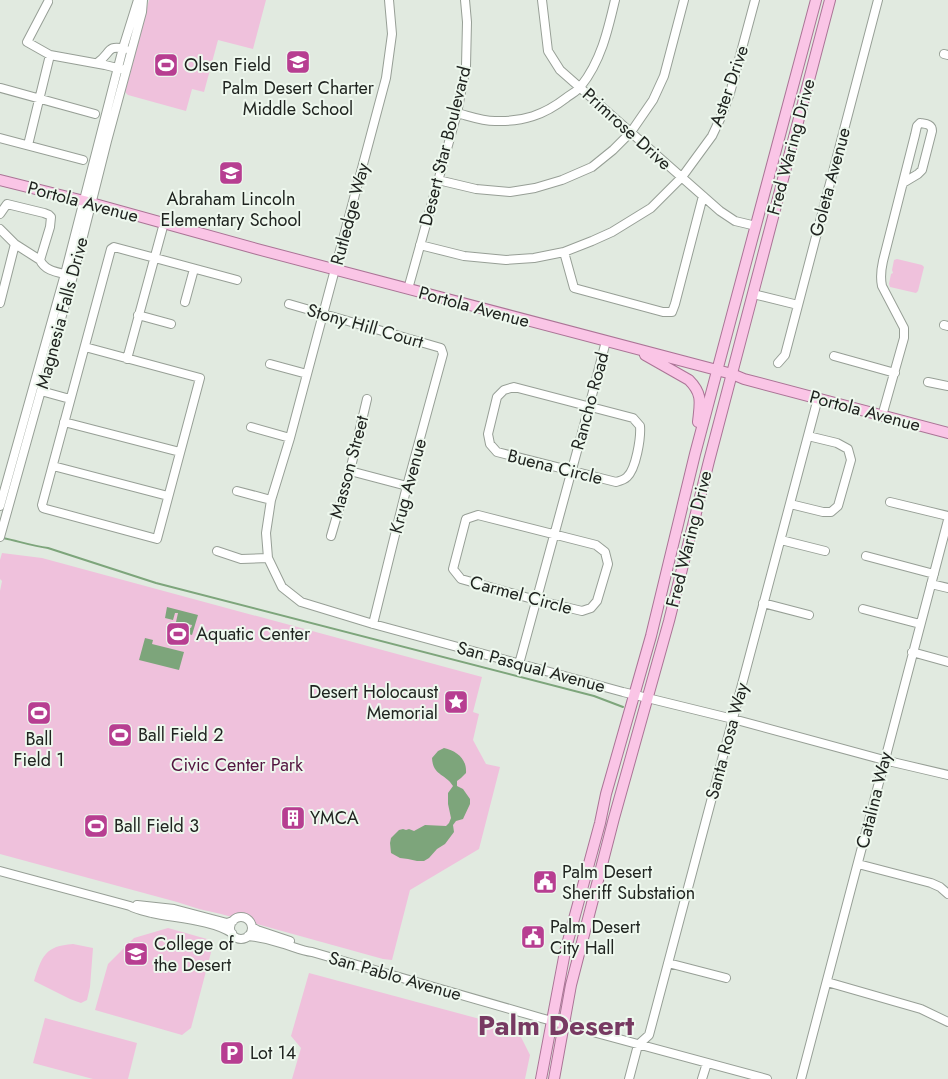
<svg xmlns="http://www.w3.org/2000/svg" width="948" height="1079" font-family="Jost,sans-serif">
<rect width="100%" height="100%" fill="#e1eae0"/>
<!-- green -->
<path fill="#efc1dc" d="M 149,0 L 266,0 L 253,49 L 218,40 L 204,92 L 192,89 L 186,111 L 128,95 L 125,92 Z
M 897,259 L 922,265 L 924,267 L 918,291 L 916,293 L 890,287 L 889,284 L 891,274 L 893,273 L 892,270 L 894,260 Z
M 2,553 L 42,558 L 482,677 L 473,712 L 479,714 L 473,740 L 486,764 L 500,767 L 479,849 L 410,890 L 392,960 L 383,959 L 221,914 L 199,909 L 177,902 L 0,854 L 0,591 L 2,581 L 0,579 L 0,560 Z
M 168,928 L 214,941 L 191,1028 L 182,1035 L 95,1010 L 108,964 L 134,938 Z
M 73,944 L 93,948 L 90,987 L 87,1000 L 81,1003 L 70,999 L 34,981 C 42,956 45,946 73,944 Z
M 309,973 L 517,1029 L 530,1055 L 525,1079 L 292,1079 L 301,1048 L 291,1036 Z
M 45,1018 L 137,1043 L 128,1079 L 93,1079 L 33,1063 Z"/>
<!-- water -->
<path fill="#7da57b" d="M 167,607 L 198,615 L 192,635 L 182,632 L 183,626 L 191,628 L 192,625 L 176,622 L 178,613 L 175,613 L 173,620 L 165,618 Z
M 145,638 L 153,640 L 152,644 L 184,652 L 179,670 L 139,660 Z
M 444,748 C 457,751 467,759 466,773 L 461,778 L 457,781 L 457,786 L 463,789 L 470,799 L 470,804 L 463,819 L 456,821 L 453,825 L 454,832 L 445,844 L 437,849 L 429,858 L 424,861 L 417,861 L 408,859 L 400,858 L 391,853 L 390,843 L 391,838 L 399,830 L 403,829 L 406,830 L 409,829 L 414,831 L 425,825 L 446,826 L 449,823 L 451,818 L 448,804 L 448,793 L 453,786 C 445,773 433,776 432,758 L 438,751 Z"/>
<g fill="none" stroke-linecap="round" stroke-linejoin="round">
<!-- stream -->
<path stroke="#7da57b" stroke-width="2" d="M 3,538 C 18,541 32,546 48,548 L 156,583 L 594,696 L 623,707"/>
<defs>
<path id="minor" d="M 389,0 L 392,34 L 386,78 L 290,438 L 271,500 L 266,533 L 268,558 L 282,587 L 301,602 L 373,624 L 623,692 L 733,719 L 884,760 L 948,775
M 542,0 L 548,51 L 560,70 L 720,211 L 735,221 L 756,226
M 48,2 L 27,42 L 50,55 L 105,65 L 121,69
M 944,54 L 948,55
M 97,63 C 111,54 106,44 125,49
M 1,88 L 95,114
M 457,113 C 469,116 482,121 495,121 C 523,122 544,115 566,98 C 571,94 578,91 581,86 C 601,61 608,30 615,0
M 0,138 L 83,160
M 28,145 L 50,55
M 438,180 L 476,189 L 510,192 L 535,188 L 562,180 L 592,167 L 613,150 L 631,132 L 653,100 L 664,76 L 684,0
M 0,214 L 7,204 L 44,213 L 49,215 L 51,217 L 50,227 L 40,260 L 15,244
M 0,229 L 15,244 L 0,303
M 420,245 L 464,256 L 506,260 L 534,258 L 564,252 L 592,241 L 612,232 L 651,208 L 682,177 L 712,136 L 721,117 L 730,93 L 755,0
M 564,252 L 574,288 L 663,312 L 672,312 L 675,304 L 703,196
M 40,260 C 45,271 57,272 69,275
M 408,289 L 457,113 L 466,66 L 467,22 L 465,0
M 753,294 L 798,305
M 185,302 L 194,269
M 289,304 L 441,348 L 443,354 L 407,486 L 373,624
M 138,315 L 171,324
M 944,325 L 948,326
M 85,347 L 200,378 L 157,539 L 46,509 L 43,508 L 42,505 L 111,249 L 114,247 L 237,280
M 834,356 L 895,373
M 127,359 L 164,223
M 778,363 L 785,355 L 878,0
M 270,364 L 307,374
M 928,382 L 948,386
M 514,387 L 633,418 L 640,426 C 641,438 636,469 627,477 C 624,480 620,481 616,482 L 497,452 L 490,444 L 488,434 L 497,397 L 504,390 Z
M 41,391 L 70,399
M 882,416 L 904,338 L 904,328 L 882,286 C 880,277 881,270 883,261 L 915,135 L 917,126 L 920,123 C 926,124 932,124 932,131 L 922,170 L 918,174 L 903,183
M 64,422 L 180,452
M 251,427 L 290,438
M 53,466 L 168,496
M 350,471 L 407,486
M 237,491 L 271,500
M 890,502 L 948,516
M 790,504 L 823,512 L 831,512 L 838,506 L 851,460 L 848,449 L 837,443 L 808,436
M 0,506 L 65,274 L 123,48 L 138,0
M 478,515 L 596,545 L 605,552 L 608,564 L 597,601 L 591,608 L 582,611 L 536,600 L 461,579 L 453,569 L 466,519 Z
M 331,536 L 350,471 L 367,399
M 0,537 L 73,276 L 107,141 L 142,12 L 143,0
M 781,540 L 825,551
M 217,551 L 241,559 L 268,558
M 866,556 L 934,574
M 931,584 L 948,588
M 763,603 L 809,615
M 863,609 L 920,624
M 912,652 L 948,662
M 519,664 L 589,407 L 606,341
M 858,864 L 931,883 L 940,887 L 948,894
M 0,871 L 130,906 C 137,910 144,911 152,913 C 175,918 213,920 232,933
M 137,905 L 174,909 L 227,923 L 233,921
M230 928a11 11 0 1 1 22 0a11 11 0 1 1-22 0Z
M 252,927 L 257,930 L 290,941
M 248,936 C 260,937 273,940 284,944 C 294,947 302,951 312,952 L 541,1018 L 767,1079
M 668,963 L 726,978
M 827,982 L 921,1009 L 948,1022
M 629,1079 L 638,1045 L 649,1035 L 818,398
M 702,1079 L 707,1063
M 801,1079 L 948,520"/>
<path id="major" d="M 0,180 L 84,201 L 257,249 L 732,374 L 744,379 L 948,433
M 645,355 L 689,380 C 703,394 700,403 698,422
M 541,1079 L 565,952 L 600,823 L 606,794 L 651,636 L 695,454 L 717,371 L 816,0
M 554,1079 L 571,985 L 614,818 L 669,621 L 709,461 L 830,0"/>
</defs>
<!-- minor casing -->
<use href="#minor" stroke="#979f96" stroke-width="10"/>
<!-- major casing -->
<use href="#major" stroke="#ab7496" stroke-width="12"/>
<!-- minor -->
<use href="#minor" stroke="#fff" stroke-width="8"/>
<!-- major -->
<use href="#major" stroke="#fac5e6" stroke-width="10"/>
</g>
<!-- icons -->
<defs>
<symbol id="school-square" viewBox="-11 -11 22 22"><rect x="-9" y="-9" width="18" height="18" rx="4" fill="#b73e91" stroke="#eef8ee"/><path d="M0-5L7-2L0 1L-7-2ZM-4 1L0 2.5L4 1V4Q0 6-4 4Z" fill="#fff"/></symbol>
<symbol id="stadium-square" viewBox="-11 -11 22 22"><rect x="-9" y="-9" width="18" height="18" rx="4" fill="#b73e91" stroke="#eef8ee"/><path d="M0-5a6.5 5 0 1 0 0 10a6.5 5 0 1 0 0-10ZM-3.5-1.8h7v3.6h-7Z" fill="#fff"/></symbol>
<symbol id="sight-square" viewBox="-11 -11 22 22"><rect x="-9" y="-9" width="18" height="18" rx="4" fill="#b73e91" stroke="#eef8ee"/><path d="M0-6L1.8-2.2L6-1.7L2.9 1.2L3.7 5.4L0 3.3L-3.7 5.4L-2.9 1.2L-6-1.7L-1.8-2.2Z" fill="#fff"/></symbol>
<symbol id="building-square" viewBox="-11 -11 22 22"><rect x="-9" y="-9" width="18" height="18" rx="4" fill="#b73e91" stroke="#eef8ee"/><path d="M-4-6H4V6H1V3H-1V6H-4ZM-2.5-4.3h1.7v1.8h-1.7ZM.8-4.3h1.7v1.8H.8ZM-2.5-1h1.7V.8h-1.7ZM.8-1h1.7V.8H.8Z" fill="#fff"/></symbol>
<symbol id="civic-square" viewBox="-11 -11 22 22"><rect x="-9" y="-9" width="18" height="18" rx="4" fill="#b73e91" stroke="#eef8ee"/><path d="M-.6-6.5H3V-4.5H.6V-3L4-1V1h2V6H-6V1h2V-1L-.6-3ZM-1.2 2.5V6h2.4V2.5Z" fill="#fff"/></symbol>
<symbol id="university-square" viewBox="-11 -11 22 22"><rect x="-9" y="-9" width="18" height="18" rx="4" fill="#b73e91" stroke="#eef8ee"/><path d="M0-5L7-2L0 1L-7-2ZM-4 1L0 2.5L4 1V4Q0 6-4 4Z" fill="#fff"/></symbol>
<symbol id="parking-square" viewBox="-11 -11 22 22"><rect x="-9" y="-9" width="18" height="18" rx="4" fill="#b73e91" stroke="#eef8ee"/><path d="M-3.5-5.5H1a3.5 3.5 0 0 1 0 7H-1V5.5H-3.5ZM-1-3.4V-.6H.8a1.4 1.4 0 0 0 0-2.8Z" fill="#fff"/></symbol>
</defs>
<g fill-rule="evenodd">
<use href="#school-square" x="284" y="48" width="28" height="28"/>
<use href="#stadium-square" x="152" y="51" width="28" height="28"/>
<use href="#school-square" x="217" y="159" width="28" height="28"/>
<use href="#stadium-square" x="164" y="620" width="28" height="28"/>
<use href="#sight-square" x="442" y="688" width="28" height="28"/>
<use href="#stadium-square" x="25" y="699" width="28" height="28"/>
<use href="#stadium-square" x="106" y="721" width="28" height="28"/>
<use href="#building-square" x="279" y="804" width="28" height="28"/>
<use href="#stadium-square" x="82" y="812" width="28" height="28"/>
<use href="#civic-square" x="531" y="868" width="28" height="28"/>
<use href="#civic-square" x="519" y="923" width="28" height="28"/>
<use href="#university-square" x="122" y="940" width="28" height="28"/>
<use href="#parking-square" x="218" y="1039" width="28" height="28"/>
</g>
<g text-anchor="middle" stroke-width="4" stroke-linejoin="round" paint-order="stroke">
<!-- poi labels -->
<g font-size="18" fill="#202420" stroke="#eef8ee" text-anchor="start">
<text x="184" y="71">Olsen Field</text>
<text x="298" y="94" text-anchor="middle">Palm Desert Charter<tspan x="298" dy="21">Middle School</tspan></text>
<text x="231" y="205" text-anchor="middle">Abraham Lincoln<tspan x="231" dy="21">Elementary School</tspan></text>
<text x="196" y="640">Aquatic Center</text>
<text x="438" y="698" text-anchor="end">Desert Holocaust<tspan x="438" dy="21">Memorial</tspan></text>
<text x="138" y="741">Ball Field 2</text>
<text x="39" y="745" text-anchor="middle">Ball<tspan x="39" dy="21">Field 1</tspan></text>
<text x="310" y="824">YMCA</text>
<text x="114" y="832">Ball Field 3</text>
<text x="562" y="878">Palm Desert<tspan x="562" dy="21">Sheriff Substation</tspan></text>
<text x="550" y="933">Palm Desert<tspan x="550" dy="21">City Hall</tspan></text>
<text x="154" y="950">College of<tspan x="154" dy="21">the Desert</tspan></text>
<text x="250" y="1059">Lot 14</text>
</g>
<!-- street labels -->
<g font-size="18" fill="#202420" stroke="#eef8ee">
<text transform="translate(729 86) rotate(-71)" y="6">Aster Drive</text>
<text transform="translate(627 129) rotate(42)" y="6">Primrose Drive</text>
<text transform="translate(445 146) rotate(-76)" y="6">Desert Star Boulevard</text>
<text transform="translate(791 147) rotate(-75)" y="6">Fred Waring Drive</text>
<text transform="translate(830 182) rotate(-75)" y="6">Goleta Avenue</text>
<text transform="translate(83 202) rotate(15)" y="6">Portola Avenue</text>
<text transform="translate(350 214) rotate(-75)" y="6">Rutledge Way</text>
<text transform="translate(474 307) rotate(15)" y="6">Portola Avenue</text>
<text transform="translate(62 313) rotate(-75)" y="6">Magnesia Falls Drive</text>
<text transform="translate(365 326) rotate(16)" y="6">Stony Hill Court</text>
<text transform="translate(590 401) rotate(-75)" y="6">Rancho Road</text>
<text transform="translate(865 411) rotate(15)" y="6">Portola Avenue</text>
<text transform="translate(349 467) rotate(-75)" y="6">Masson Street</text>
<text transform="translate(555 467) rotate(14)" y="6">Buena Circle</text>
<text transform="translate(408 486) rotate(-75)" y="6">Krug Avenue</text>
<text transform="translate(689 539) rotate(-76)" y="6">Fred Waring Drive</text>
<text transform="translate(521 595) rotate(15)" y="6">Carmel Circle</text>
<text transform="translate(531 667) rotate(15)" y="6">San Pasqual Avenue</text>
<text transform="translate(727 741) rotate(-75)" y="6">Santa Rosa Way</text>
<text transform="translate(874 800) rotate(-76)" y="6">Catalina Way</text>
<text transform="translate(395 976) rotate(16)" y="6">San Pablo Avenue</text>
</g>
<!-- park labels -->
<g font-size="18" fill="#52143f" stroke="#eef8ee">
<text x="237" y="771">Civic Center Park</text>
</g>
<!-- town labels -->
<g font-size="28" font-weight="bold" fill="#773a62" stroke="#eef8ee">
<text x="556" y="1035">Palm Desert</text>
</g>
</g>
</svg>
